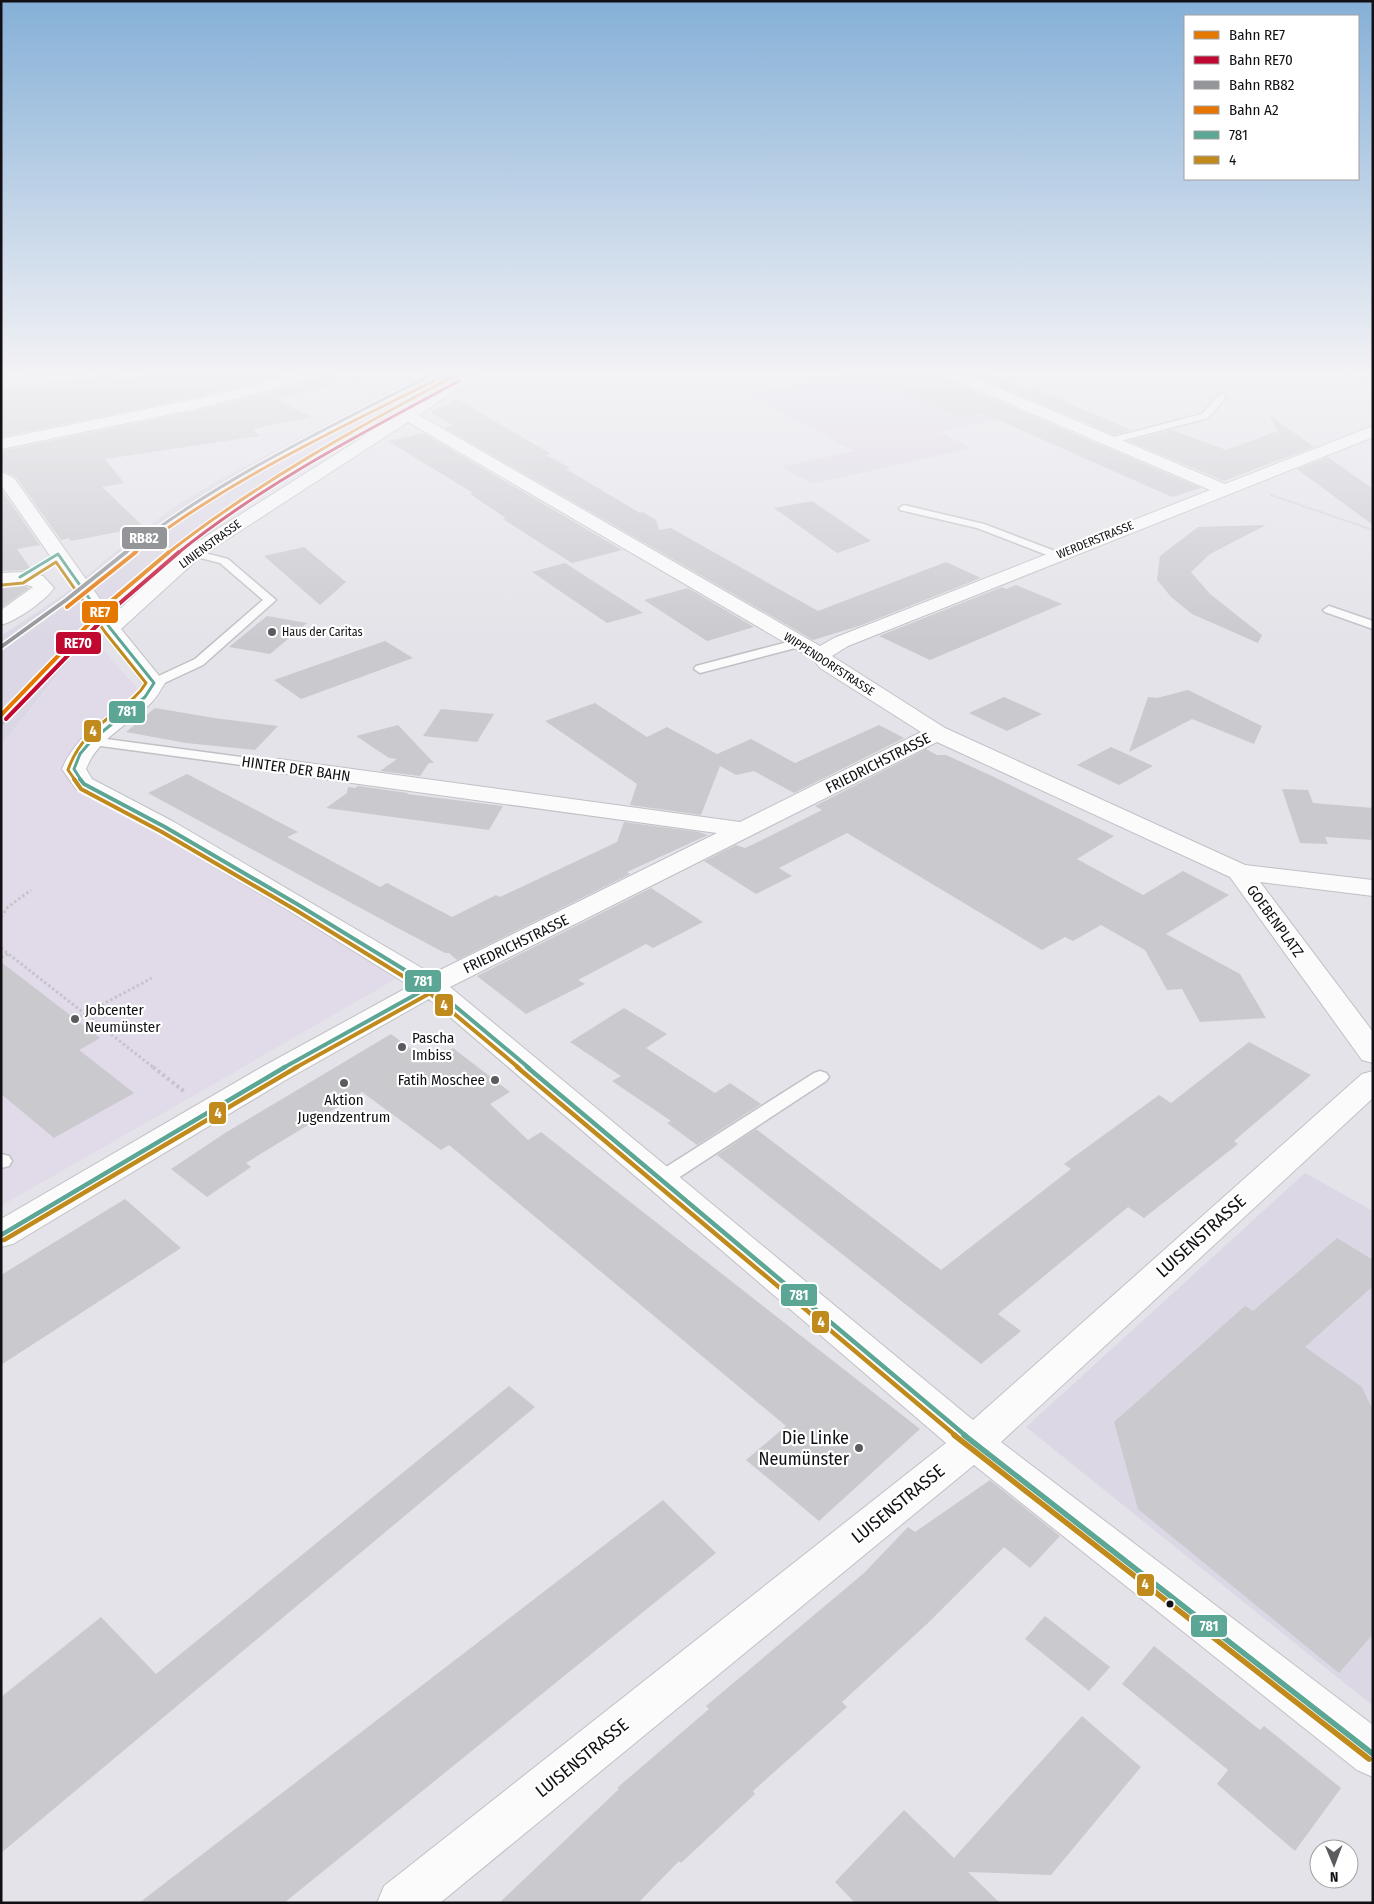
<svg xmlns="http://www.w3.org/2000/svg" width="1374" height="1904" font-family="'Fira Sans Condensed',sans-serif">
<rect width="100%" height="100%" fill="#e4e3e9"/>
<!-- commercial -->
<path fill="#e1dae8" d="M 91,636 L 145,697 L 74,769 L 408,972 L 1,1206 L 1,745 Z"/>
<!-- built -->
<path fill="#dbd7e4" d="M 419,375 L 466,375 L 373,427 L 232,515 L 125,598 L 65,666 L 1,745 L 1,636 L 63,595 L 125,544 L 176,506 L 212,484 Z
M 844,375 L 929,375 L 1018,415 L 940,432 L 971,448 L 812,484 L 782,467 L 854,451 L 747,394 Z
M 1305,1173 L 1373,1211 L 1373,1706 L 1026,1427 Z"/>
<!-- building -->
<path fill="#cac9ce" d="M 94,375 L 116,375 L 116,379 L 152,375 L 284,375 L 195,397 L 1,437 L 1,389 L 85,381 L 92,379 Z
M 319,375 L 334,375 L 335,385 L 276,399 L 312,417 L 253,429 L 260,436 L 105,459 L 124,483 L 102,487 L 144,527 L 71,541 L 69,538 L 61,540 L 16,477 L 1,470 L 1,451 L 195,411 L 315,380 Z
M 866,375 L 946,375 L 949,380 L 1201,488 L 1172,497 L 983,413 L 958,418 Z
M 973,375 L 994,375 L 1028,390 L 1034,388 L 1131,430 L 1114,435 Z
M 457,399 L 551,454 L 546,455 L 570,468 L 566,469 L 640,513 L 643,512 L 656,520 L 659,530 L 671,528 L 818,611 L 946,562 L 981,578 L 859,626 L 813,640 L 445,428 L 453,426 L 431,412 Z
M 1269,415 L 1314,447 L 1224,481 L 1128,441 L 1172,430 L 1226,450 L 1278,431 Z
M 423,433 L 622,550 L 572,563 L 503,519 L 506,518 L 470,494 L 473,493 L 388,441 Z
M 1328,457 L 1373,489 L 1373,525 L 1297,469 Z
M 1,489 L 40,545 L 17,549 L 33,572 L 24,570 L 1,571 Z
M 812,501 L 871,541 L 837,553 L 774,508 Z
M 1266,525 L 1210,554 L 1191,572 L 1210,594 L 1262,635 L 1258,643 L 1192,614 L 1171,597 L 1157,580 L 1160,556 L 1198,527 Z
M 304,547 L 346,582 L 320,605 L 264,556 Z
M 565,563 L 643,613 L 607,623 L 532,572 Z
M 1016,585 L 1062,604 L 930,660 L 879,636 L 1002,587 L 1006,589 Z
M 24,586 L 29,588 L 1,608 L 1,587 Z
M 688,588 L 754,627 L 707,641 L 644,600 Z
M 267,616 L 307,623 L 270,654 L 229,647 Z
M 385,641 L 413,658 L 301,699 L 274,680 Z
M 1188,690 L 1262,726 L 1254,744 L 1192,719 L 1129,752 L 1148,697 L 1157,698 Z
M 1004,697 L 1042,714 L 1007,731 L 969,713 Z
M 595,703 L 647,737 L 667,727 L 717,754 L 751,739 L 795,763 L 879,725 L 904,738 L 794,793 L 754,771 L 736,775 L 720,766 L 701,815 L 630,805 L 637,784 L 545,721 Z
M 155,708 L 214,718 L 278,726 L 255,750 L 186,743 L 126,732 Z
M 441,709 L 494,714 L 477,742 L 423,736 Z
M 398,725 L 434,763 L 429,763 L 420,776 L 380,771 L 397,759 L 389,758 L 356,736 Z
M 1111,747 L 1153,766 L 1119,785 L 1077,765 Z
M 926,749 L 937,755 L 946,755 L 992,776 L 1114,836 L 1077,859 L 1143,895 L 1183,871 L 1229,895 L 1166,934 L 1240,974 L 1266,1018 L 1200,1022 L 1182,989 L 1167,990 L 1145,950 L 1101,925 L 1073,941 L 1065,937 L 1042,950 L 847,833 L 779,868 L 792,876 L 756,894 L 704,861 L 736,845 L 745,848 L 758,842 L 822,810 L 815,806 Z
M 187,774 L 298,832 L 287,837 L 380,887 L 387,883 L 452,917 L 496,895 L 500,897 L 617,842 L 624,822 L 699,832 L 708,835 L 627,872 L 630,874 L 457,960 L 449,953 L 445,953 L 392,925 L 148,793 Z
M 358,786 L 408,793 L 407,794 L 503,806 L 489,830 L 326,808 L 347,793 L 348,787 L 355,788 Z
M 1282,789 L 1308,790 L 1313,803 L 1373,808 L 1373,840 L 1325,837 L 1328,844 L 1300,843 Z
M 651,888 L 703,922 L 653,948 L 646,944 L 578,980 L 585,984 L 526,1014 L 477,976 Z
M 1,962 L 100,1038 L 79,1050 L 134,1093 L 54,1138 L 1,1094 Z
M 624,1008 L 667,1034 L 646,1048 L 715,1093 L 730,1083 L 761,1104 L 697,1145 L 667,1123 L 671,1121 L 612,1081 L 621,1076 L 570,1042 Z
M 391,1034 L 415,1052 L 447,1052 L 453,1048 L 510,1092 L 490,1104 L 528,1140 L 541,1132 L 920,1429 L 819,1521 L 746,1460 L 786,1426 L 449,1145 L 441,1150 L 362,1092 L 246,1163 L 251,1167 L 207,1197 L 171,1169 L 225,1133 Z
M 1249,1042 L 1311,1075 L 1234,1141 L 1238,1144 L 1144,1218 L 1128,1207 L 998,1314 L 1021,1331 L 981,1364 L 717,1155 L 756,1129 L 941,1270 L 1071,1169 L 1064,1164 L 1159,1095 L 1171,1103 Z
M 125,1199 L 181,1248 L 1,1365 L 1,1275 Z
M 1337,1238 L 1373,1260 L 1373,1286 L 1305,1347 L 1362,1387 L 1373,1411 L 1373,1634 L 1339,1673 L 1138,1509 L 1114,1422 L 1245,1306 L 1253,1311 Z
M 509,1386 L 535,1407 L 1,1853 L 1,1697 L 101,1617 L 156,1674 Z
M 990,1480 L 1060,1536 L 1030,1568 L 1004,1547 L 928,1623 L 842,1702 L 847,1707 L 753,1791 L 755,1794 L 681,1863 L 679,1861 L 638,1903 L 499,1903 L 619,1789 L 617,1788 L 709,1709 L 706,1706 L 864,1573 L 908,1527 L 915,1532 Z
M 663,1500 L 716,1553 L 284,1903 L 139,1903 Z
M 1045,1616 L 1110,1667 L 1089,1691 L 1025,1639 Z
M 1154,1646 L 1260,1730 L 1264,1726 L 1341,1788 L 1295,1851 L 1217,1784 L 1228,1770 L 1122,1684 Z
M 1082,1716 L 1141,1767 L 1051,1875 L 968,1872 L 1000,1903 L 855,1903 L 835,1882 L 904,1810 L 954,1858 Z"/>
<g fill="none" stroke-linecap="round" stroke-linejoin="round">
<defs>
<path id="service" d="M 1222,394 L 1226,397 L 1208,418 L 1109,444 L 1104,441 L 1106,439 L 1202,414 L 1219,395 Z
M 904,505 L 984,524 L 1060,553 L 1061,555 L 1056,558 L 1052,557 L 977,528 L 900,510 L 899,508 Z
M 193,550 L 228,559 L 276,600 L 203,665 L 158,686 L 150,686 L 148,683 L 150,680 L 195,659 L 263,600 L 220,563 L 189,555 L 188,553 Z
M 1329,606 L 1373,621 L 1373,629 L 1325,612 L 1323,610 Z
M 799,639 L 803,640 L 805,643 L 803,646 L 700,673 L 694,669 L 696,666 Z
M 91,737 L 279,762 L 286,766 L 279,770 L 86,744 L 84,741 L 86,738 Z
M 820,1071 L 826,1073 L 829,1077 L 826,1081 L 669,1184 L 662,1186 L 655,1184 L 652,1179 L 655,1174 L 814,1073 Z
M 1,1154 L 9,1156 L 12,1161 L 9,1166 L 1,1168 Z"/>
<path id="minor" d="M 292,375 L 317,375 L 315,378 L 195,409 L 1,449 L 1,439 L 195,399 Z
M 461,375 L 478,375 L 419,415 L 820,646 L 834,638 L 1210,490 L 950,378 L 948,375 L 968,375 L 1225,484 L 1373,426 L 1373,437 L 848,646 L 832,656 L 945,728 L 1245,865 L 1373,880 L 1373,896 L 1260,882 L 1373,1032 L 1373,1063 L 1362,1060 L 1230,877 L 937,742 L 450,987 L 973,1420 L 1362,1074 L 1373,1071 L 1373,1098 L 1001,1442 L 1373,1725 L 1373,1777 L 1357,1770 L 974,1465 L 440,1903 L 377,1903 L 384,1886 L 946,1443 L 429,999 L 284,1081 L 13,1244 L 1,1247 L 1,1219 L 262,1067 L 410,986 L 288,910 L 156,832 L 76,789 L 62,769 C 76,735 109,715 137,693 L 143,683 L 103,632 L 1,485 L 1,472 L 14,478 L 112,616 L 186,549 ZM 408,422 L 813,659 L 820,668 L 921,732 L 740,822 L 279,759 L 271,761 L 267,766 L 271,771 L 279,773 L 717,833 L 432,974 L 174,822 L 92,779 L 86,769 C 98,738 129,725 151,703 C 157,697 161,689 165,683 L 121,629 L 200,557 Z
M 24,572 L 43,576 L 54,588 C 45,601 16,621 1,625 L 1,610 L 33,587 L 24,584 L 1,585 L 1,573 Z"/>
<path id="tertiary" d="M 38,375 L 92,375 L 90,378 L 85,379 L 1,387 L 1,379 Z"/>
</defs>
<!-- service casing -->
<use href="#service" stroke="#c1c0c5" stroke-width="3"/>
<!-- minor casing -->
<use href="#minor" stroke="#c1c0c5" stroke-width="2"/>
<!-- tertiary casing -->
<use href="#tertiary" stroke="#c1c0c5" stroke-width="2"/>
<!-- path-far2 -->
<path stroke="#c6c4c8" stroke-width="2" stroke-dasharray="1 1" stroke-linecap="butt" d="M 353,375 L 372,396
M 1349,375 L 1373,382
M 1271,495 L 1373,530"/>
<!-- path-far1 -->
<path stroke="#c6c4c8" stroke-width="3" stroke-dasharray="2.5 2.5" stroke-linecap="butt" d="M 1,917 L 8,907 L 31,890
M 1,948 L 154,1068
M 1,957 L 8,954
M 75,1019 L 152,978"/>
<!-- path -->
<path stroke="#c6c4c8" stroke-width="4" stroke-dasharray="3 3" stroke-linecap="butt" d="M 153,1067 L 186,1093"/>
<!-- service -->
<use href="#service" fill="#fbfbfc" fill-rule="evenodd"/>
<!-- minor -->
<use href="#minor" fill="#fbfbfc" fill-rule="evenodd"/>
<!-- tertiary -->
<use href="#tertiary" fill="#fbfbfc" fill-rule="evenodd"/>
<!-- rail -->
<path stroke="#c5c5c7" stroke-width="3" stroke-dasharray="5 5" stroke-linecap="butt" d="M 1,725 L 49,665"/>
<defs>
<path id="bus-1-far3" d="M 20,577 L 58,554 L 110,628 L 154,683 L 145,697 L 91,741 L 80,754 L 74,769 L 81,780"/>
<path id="bus-1-far2" d="M 80,779 L 84,784 L 165,827 L 297,904 L 431,986 L 529,1068
M 283,1068 L 431,986"/>
<path id="bus-1-far1" d="M 527,1067 L 966,1436
M 1,1235 L 285,1067"/>
<path id="bus-1" d="M 964,1435 L 1373,1754"/>
<path id="bus-2-far3" d="M 2,585 L 23,583 L 56,562 L 105,632 L 146,683 C 139,695 129,702 118,710 C 96,727 77,743 68,770 L 75,780"/>
<path id="bus-2-far2" d="M 74,779 L 81,789 L 162,832 L 294,909 L 427,991 L 519,1068
M 295,1068 L 434,991"/>
<path id="bus-2-far1" d="M 517,1067 L 956,1436
M 4,1240 L 297,1067"/>
<path id="bus-2" d="M 954,1435 L 1369,1759"/>
</defs>
<!-- bus-1-far3 casing -->
<use href="#bus-1-far3" stroke="#fff" stroke-width="6"/>
<!-- bus-1-far2 casing -->
<use href="#bus-1-far2" stroke="#fff" stroke-width="8"/>
<!-- bus-1-far1 casing -->
<use href="#bus-1-far1" stroke="#fff" stroke-width="8"/>
<!-- bus-1 casing -->
<use href="#bus-1" stroke="#fff" stroke-width="9"/>
<!-- bus-2-far3 casing -->
<use href="#bus-2-far3" stroke="#fff" stroke-width="6"/>
<!-- bus-2-far2 casing -->
<use href="#bus-2-far2" stroke="#fff" stroke-width="8"/>
<!-- bus-2-far1 casing -->
<use href="#bus-2-far1" stroke="#fff" stroke-width="8"/>
<!-- bus-2 casing -->
<use href="#bus-2" stroke="#fff" stroke-width="9"/>
<!-- bus-1-far3 -->
<use href="#bus-1-far3" stroke="#5ca695" stroke-width="3"/>
<!-- bus-1-far2 -->
<use href="#bus-1-far2" stroke="#5ca695" stroke-width="4"/>
<!-- bus-1-far1 -->
<use href="#bus-1-far1" stroke="#5ca695" stroke-width="4.5"/>
<!-- bus-1 -->
<use href="#bus-1" stroke="#5ca695" stroke-width="5.5"/>
<!-- bus-2-far3 -->
<use href="#bus-2-far3" stroke="#c08a1c" stroke-width="3"/>
<!-- bus-2-far2 -->
<use href="#bus-2-far2" stroke="#c08a1c" stroke-width="4"/>
<!-- bus-2-far1 -->
<use href="#bus-2-far1" stroke="#c08a1c" stroke-width="4.5"/>
<!-- bus-2 -->
<use href="#bus-2" stroke="#c08a1c" stroke-width="5.5"/>
<defs>
<path id="rail-1-far1" d="M 168,553 C 257,483 356,428 456,375"/>
<path id="rail-1" d="M 1,715 L 110,602 L 169,552"/>
<path id="rail-2-far1" d="M 178,553 C 263,484 362,433 459,381"/>
<path id="rail-2" d="M 6,719 L 113,609 L 179,552"/>
<path id="rail-3-far1" d="M 125,553 C 217,480 326,429 431,375"/>
<path id="rail-3" d="M 1,647 L 66,600 L 126,552"/>
<path id="rail-4-far1" d="M 134,553 C 225,482 331,432 434,381"/>
<path id="rail-4" d="M 67,607 L 136,552"/>
</defs>
<!-- rail-1-far1 casing -->
<use href="#rail-1-far1" stroke="#fff" stroke-width="5.5"/>
<!-- rail-1 casing -->
<use href="#rail-1" stroke="#fff" stroke-width="7"/>
<!-- rail-2-far1 casing -->
<use href="#rail-2-far1" stroke="#fff" stroke-width="5.5"/>
<!-- rail-2 casing -->
<use href="#rail-2" stroke="#fff" stroke-width="7"/>
<!-- rail-3-far1 casing -->
<use href="#rail-3-far1" stroke="#fff" stroke-width="5.5"/>
<!-- rail-3 casing -->
<use href="#rail-3" stroke="#fff" stroke-width="7"/>
<!-- rail-4-far1 casing -->
<use href="#rail-4-far1" stroke="#fff" stroke-width="5.5"/>
<!-- rail-4 casing -->
<use href="#rail-4" stroke="#fff" stroke-width="7"/>
<!-- rail-1-far1 -->
<use href="#rail-1-far1" stroke="#e47801" stroke-width="3"/>
<!-- rail-1 -->
<use href="#rail-1" stroke="#e47801" stroke-width="4"/>
<!-- rail-2-far1 -->
<use href="#rail-2-far1" stroke="#c10831" stroke-width="3"/>
<!-- rail-2 -->
<use href="#rail-2" stroke="#c10831" stroke-width="4"/>
<!-- rail-3-far1 -->
<use href="#rail-3-far1" stroke="#939598" stroke-width="3"/>
<!-- rail-3 -->
<use href="#rail-3" stroke="#939598" stroke-width="4"/>
<!-- rail-4-far1 -->
<use href="#rail-4-far1" stroke="#e77502" stroke-width="3"/>
<!-- rail-4 -->
<use href="#rail-4" stroke="#e77502" stroke-width="4"/>
</g>
<!-- sky -->
<linearGradient id="sky" x2="0" y2="1"><stop stop-color="#85b0d7"/><stop offset="0.58" stop-color="#f3f2f5"/><stop offset="1" stop-color="#f3f2f5" stop-opacity="0"/></linearGradient>
<rect width="1374" height="642" fill="url(#sky)"/>
<!-- markers -->
<g fill="#5c5a5f" stroke="#fff" stroke-width="2">
<circle cx="272" cy="632" r="5"/>
<circle cx="75" cy="1019" r="5"/>
<circle cx="402" cy="1047" r="5"/>
<circle cx="495" cy="1080" r="5"/>
<circle cx="344" cy="1083" r="5"/>
<circle cx="859" cy="1448" r="5"/>
</g>
<circle fill="#121014" stroke="#fff" stroke-width="2" cx="1170" cy="1604" r="4.5"/>
<g text-anchor="middle" stroke-width="4.5" stroke-linejoin="round" paint-order="stroke">
<!-- far-street labels -->
<g font-size="12" fill="#121014" stroke="#fff">
<text transform="translate(1095 540) rotate(-22)" y="4">WERDERSTRASSE</text>
<text transform="translate(210 544) rotate(-36)" y="4">LINIENSTRASSE</text>
<text transform="translate(829 664) rotate(33)" y="4">WIPPENDORFSTRASSE</text>
</g>
<!-- far-poi labels -->
<g font-size="12" fill="#121014" stroke="#fff" text-anchor="start">
<text x="282" y="636">Haus der Caritas</text>
</g>
<!-- street labels -->
<g font-size="15" fill="#121014" stroke="#fff">
<text transform="translate(878 763) rotate(-27)" y="5">FRIEDRICHSTRASSE</text>
<text transform="translate(296 769) rotate(8)" y="5">HINTER DER BAHN</text>
<text transform="translate(1275 921) rotate(54)" y="5">GOEBENPLATZ</text>
<text transform="translate(516 944) rotate(-26)" y="5">FRIEDRICHSTRASSE</text>
</g>
<!-- poi labels -->
<g font-size="15" fill="#121014" stroke="#fff" text-anchor="start">
<text x="85" y="1015">Jobcenter<tspan x="85" dy="17">Neumünster</tspan></text>
<text x="412" y="1043">Pascha<tspan x="412" dy="17">Imbiss</tspan></text>
<text x="485" y="1085" text-anchor="end">Fatih Moschee</text>
<text x="344" y="1105" text-anchor="middle">Aktion<tspan x="344" dy="17">Jugendzentrum</tspan></text>
</g>
<!-- near-street labels -->
<g font-size="18" fill="#121014" stroke="#fff">
<text transform="translate(1201 1236) rotate(-42)" y="6">LUISENSTRASSE</text>
<text transform="translate(898 1504) rotate(-39)" y="6">LUISENSTRASSE</text>
<text transform="translate(582 1758) rotate(-39)" y="6">LUISENSTRASSE</text>
</g>
<!-- near-poi labels -->
<g font-size="18" fill="#121014" stroke="#fff" text-anchor="end">
<text x="849" y="1444">Die Linke<tspan x="849" dy="21">Neumünster</tspan></text>
</g>
</g>
<g stroke="#fff" stroke-width="2">
<rect x="121" y="526" width="47" height="24" rx="5" fill="#939598"/>
<rect x="81" y="600" width="38" height="24" rx="5" fill="#e47801"/>
<rect x="55" y="631" width="47" height="24" rx="5" fill="#c10831"/>
<rect x="108" y="700" width="38" height="24" rx="5" fill="#5ca695"/>
<rect x="83" y="719" width="19" height="24" rx="5" fill="#c08a1c"/>
<rect x="404" y="969" width="38" height="24" rx="5" fill="#5ca695"/>
<rect x="434" y="993" width="20" height="24" rx="5" fill="#c08a1c"/>
<rect x="208" y="1101" width="19" height="24" rx="5" fill="#c08a1c"/>
<rect x="780" y="1283" width="38" height="24" rx="5" fill="#5ca695"/>
<rect x="811" y="1310" width="19" height="24" rx="5" fill="#c08a1c"/>
<rect x="1136" y="1573" width="19" height="24" rx="5" fill="#c08a1c"/>
<rect x="1190" y="1614" width="38" height="24" rx="5" fill="#5ca695"/>
</g>
<g font-size="14" text-anchor="middle" font-weight="bold" fill="#fff">
<text x="144" y="543">RB82</text>
<text x="100" y="617">RE7</text>
<text x="78" y="648">RE70</text>
<text x="127" y="716">781</text>
<text x="93" y="736">4</text>
<text x="423" y="986">781</text>
<text x="444" y="1010">4</text>
<text x="218" y="1118">4</text>
<text x="799" y="1300">781</text>
<text x="821" y="1327">4</text>
<text x="1145" y="1589">4</text>
<text x="1209" y="1631">781</text>
</g>
<!-- border -->
<rect width="1374" height="1904" fill="none" stroke="#121014" stroke-width="5"/>
<!-- legend -->
<rect x="1184" y="15" width="175" height="165" fill="#ffffff" stroke="#a09fa1"/>
<rect x="1194" y="31" width="25" height="8" fill="#e47801" stroke="#a09fa1"/>
<text x="1229" y="40" font-size="15" fill="#121014">Bahn RE7</text>
<rect x="1194" y="56" width="25" height="8" fill="#c10831" stroke="#a09fa1"/>
<text x="1229" y="65" font-size="15" fill="#121014">Bahn RE70</text>
<rect x="1194" y="81" width="25" height="8" fill="#939598" stroke="#a09fa1"/>
<text x="1229" y="90" font-size="15" fill="#121014">Bahn RB82</text>
<rect x="1194" y="106" width="25" height="8" fill="#e77502" stroke="#a09fa1"/>
<text x="1229" y="115" font-size="15" fill="#121014">Bahn A2</text>
<rect x="1194" y="131" width="25" height="8" fill="#5ca695" stroke="#a09fa1"/>
<text x="1229" y="140" font-size="15" fill="#121014">781</text>
<rect x="1194" y="156" width="25" height="8" fill="#c08a1c" stroke="#a09fa1"/>
<text x="1229" y="165" font-size="15" fill="#121014">4</text>
<!-- north arrow -->
<g transform="translate(1334 1864) rotate(179)"><circle r="24" fill="#ffffff" stroke="#a09fa1"/>
<path d="M0-4L9 19L0 12L-9 19Z" fill="#5c5a5f"/>
<text y="-8" font-size="14" font-weight="bold" text-anchor="middle" fill="#121014">N</text>
</g>
</svg>
